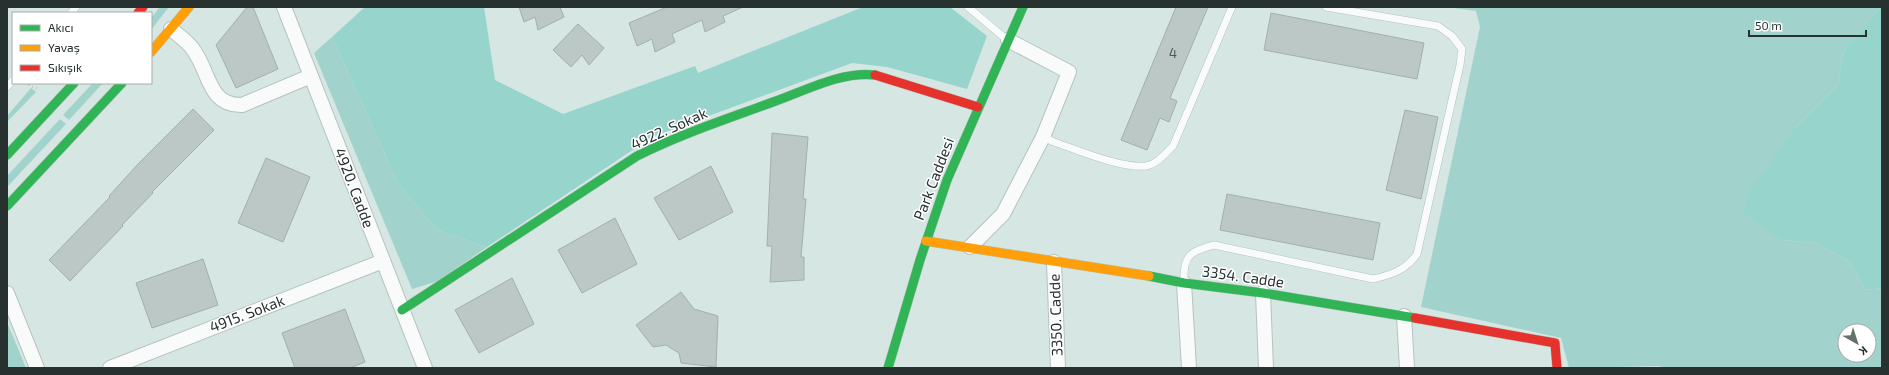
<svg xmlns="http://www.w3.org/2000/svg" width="1889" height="375" font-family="'Exo 2',sans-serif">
<rect width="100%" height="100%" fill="#d5e6e3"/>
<!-- green -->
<path fill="#a1d2cb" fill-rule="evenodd" d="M 160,7 L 169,7 L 151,30 L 151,18 Z
M 1447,7 L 1880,7 L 1843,52 L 1838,85 L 1795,128 L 1782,240 L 1816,243 L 1850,262 L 1865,290 L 1882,288 L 1882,368 L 1664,368 L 1659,366 L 1569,368 L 1561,338 L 1421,307 L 1480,27 L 1476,11 ZM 1845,331 L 1869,331 L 1869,355 L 1845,355 Z
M 332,37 L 399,185 L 437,230 L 487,247 L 438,281 L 412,289 L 314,53 Z
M 93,83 L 103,83 L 69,120 L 63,115 Z
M 31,88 L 36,92 L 7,122 L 7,116 Z
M 60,119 L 66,124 L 7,187 L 7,176 Z
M 7,322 L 26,368 L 7,368 Z"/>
<!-- forest -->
<path fill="#97d4cc" d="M 365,7 L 484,7 L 495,80 L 563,114 L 695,66 L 698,73 L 863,7 L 950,7 L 987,36 L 967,89 L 887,67 L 852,63 L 652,137 L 487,247 L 437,230 L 399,185 L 332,37 Z
M 1880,7 L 1882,7 L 1882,288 L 1865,290 L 1850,262 L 1816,243 L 1782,240 L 1743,213 L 1749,192 L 1795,128 L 1838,85 L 1843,52 Z"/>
<!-- building -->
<path fill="#bbc8c6" stroke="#a2afad" d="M 247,7 L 253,7 L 278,69 L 236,88 L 216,45 Z
M 519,7 L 560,7 L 564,17 L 538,30 L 535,17 L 524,22 Z
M 667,7 L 743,7 L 723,16 L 725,22 L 705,32 L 702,20 L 672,34 L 675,42 L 655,52 L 652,39 L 637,46 L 629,23 Z
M 1176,7 L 1208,7 L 1170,98 L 1177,101 L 1169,122 L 1160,118 L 1147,150 L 1121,140 Z
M 1271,13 L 1424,43 L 1417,79 L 1264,50 Z
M 578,24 L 604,48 L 589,65 L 582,55 L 571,67 L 553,50 Z
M 193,109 L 214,130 L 152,192 L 153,193 L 122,225 L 123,226 L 70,281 L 49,260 L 110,197 L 109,196 L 138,164 Z
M 1405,110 L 1438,117 L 1421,199 L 1386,190 Z
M 772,133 L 808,137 L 803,199 L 806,199 L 801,257 L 804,257 L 804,280 L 770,282 L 772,246 L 767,246 Z
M 266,158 L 310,177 L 283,242 L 238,223 Z
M 711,166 L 733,212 L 679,240 L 654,198 Z
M 1227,194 L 1380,223 L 1373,260 L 1220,230 Z
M 615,218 L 637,264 L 582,293 L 558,250 Z
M 203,259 L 218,305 L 152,328 L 136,283 Z
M 512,278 L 534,324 L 479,353 L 455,310 Z
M 681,292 L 694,309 L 718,316 L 716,367 L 681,363 L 679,353 L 666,345 L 653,347 L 636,325 Z
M 345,309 L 365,362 L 350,368 L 295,368 L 282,333 Z"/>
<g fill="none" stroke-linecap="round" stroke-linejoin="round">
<defs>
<path id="lane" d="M 968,7 L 1006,39
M 71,13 L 76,7
M 7,87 L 13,80
M 1043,137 L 1054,142 C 1077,150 1122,169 1146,166 C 1157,164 1165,154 1173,146 L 1232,7
M 1184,281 C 1183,256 1190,251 1214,245 L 1373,279 C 1391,275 1406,270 1417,254 L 1460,65 L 1462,49 L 1452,36 L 1438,26 L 1326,7"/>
<path id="street" d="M 284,7 L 425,368
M 171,29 C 178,35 187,41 192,48 C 210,70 207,106 242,105 L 311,76
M 970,247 L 1003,214 L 1043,137 L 1069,72 L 1008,40
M 1054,262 L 1058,368
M 1184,283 L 1189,368
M 7,293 L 37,368
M 1263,293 L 1266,368
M 1404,316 L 1407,368
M 110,368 L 383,261"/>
<path id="fast" d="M 7,155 L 74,83
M 7,206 L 122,83
M 1149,276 L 1184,283 L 1263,293 L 1415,318
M 402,310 L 637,156 C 681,134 727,119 773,102 C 805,91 841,71 875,75
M 888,368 L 920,260 L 947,180 L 1023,7"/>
<path id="slow" d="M 151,52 L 189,7
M 926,241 L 1149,276"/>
<path id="jam" d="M 138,13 L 143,7
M 875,75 L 978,107
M 1415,318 L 1555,343 L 1557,368"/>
</defs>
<!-- lane casing -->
<use href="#lane" stroke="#b6c3c0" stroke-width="8"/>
<!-- street casing -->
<use href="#street" stroke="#b6c3c0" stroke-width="16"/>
<!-- fast casing -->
<use href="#fast" stroke="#b6c3c0" stroke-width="10"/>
<!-- slow casing -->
<use href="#slow" stroke="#b6c3c0" stroke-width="10"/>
<!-- jam casing -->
<use href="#jam" stroke="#b6c3c0" stroke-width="10"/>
<!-- path -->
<path stroke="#bdc3c2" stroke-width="2.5" stroke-dasharray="1 3" stroke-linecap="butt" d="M 25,83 L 38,89"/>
<!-- lane -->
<use href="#lane" stroke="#f9fbfb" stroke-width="7"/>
<!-- street -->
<use href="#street" stroke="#f9fbfb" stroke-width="14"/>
<!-- fast -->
<use href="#fast" stroke="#30b455" stroke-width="9"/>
<!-- slow -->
<use href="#slow" stroke="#ff9f0a" stroke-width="9"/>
<!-- jam -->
<use href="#jam" stroke="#e5322d" stroke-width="9"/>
</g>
<g text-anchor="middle" stroke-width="3" stroke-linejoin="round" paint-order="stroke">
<!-- number labels -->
<g font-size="13" fill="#4c5856">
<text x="1173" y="58">4</text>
</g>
<!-- street labels -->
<g font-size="15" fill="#273230" stroke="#fff">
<text transform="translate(669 129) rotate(-24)" y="5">4922. Sokak</text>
<text transform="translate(934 179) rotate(-69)" y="5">Park Caddesi</text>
<text transform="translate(354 188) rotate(69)" y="5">4920. Cadde</text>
<text transform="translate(1243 277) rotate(8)" y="5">3354. Cadde</text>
<text transform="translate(247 314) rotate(-21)" y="5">4915. Sokak</text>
<text transform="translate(1056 315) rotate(-92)" y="5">3350. Cadde</text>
</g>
</g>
<!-- border -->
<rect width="1889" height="375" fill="none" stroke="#273230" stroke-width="16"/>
<!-- legend -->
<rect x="12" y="12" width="140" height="72" fill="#ffffff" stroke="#a9adac"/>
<rect x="20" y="25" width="20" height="6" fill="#30b455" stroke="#a9adac"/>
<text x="48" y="32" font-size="12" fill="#273230">Akıcı</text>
<rect x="20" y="45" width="20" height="6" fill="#ff9f0a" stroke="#a9adac"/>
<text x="48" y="52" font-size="12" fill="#273230">Yavaş</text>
<rect x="20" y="65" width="20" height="6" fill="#e5322d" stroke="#a9adac"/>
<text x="48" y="72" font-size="12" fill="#273230">Sıkışık</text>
<!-- north arrow -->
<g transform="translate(1857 343) rotate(141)"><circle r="19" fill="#ffffff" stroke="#a9adac"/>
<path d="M0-3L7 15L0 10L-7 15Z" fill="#64716f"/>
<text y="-6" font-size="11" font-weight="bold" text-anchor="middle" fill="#273230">K</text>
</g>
<!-- scale -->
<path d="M1749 30v6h117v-6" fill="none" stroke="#273230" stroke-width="2"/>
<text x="1755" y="30" font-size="12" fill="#273230" stroke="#ffffff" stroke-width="3" paint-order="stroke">50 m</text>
</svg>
